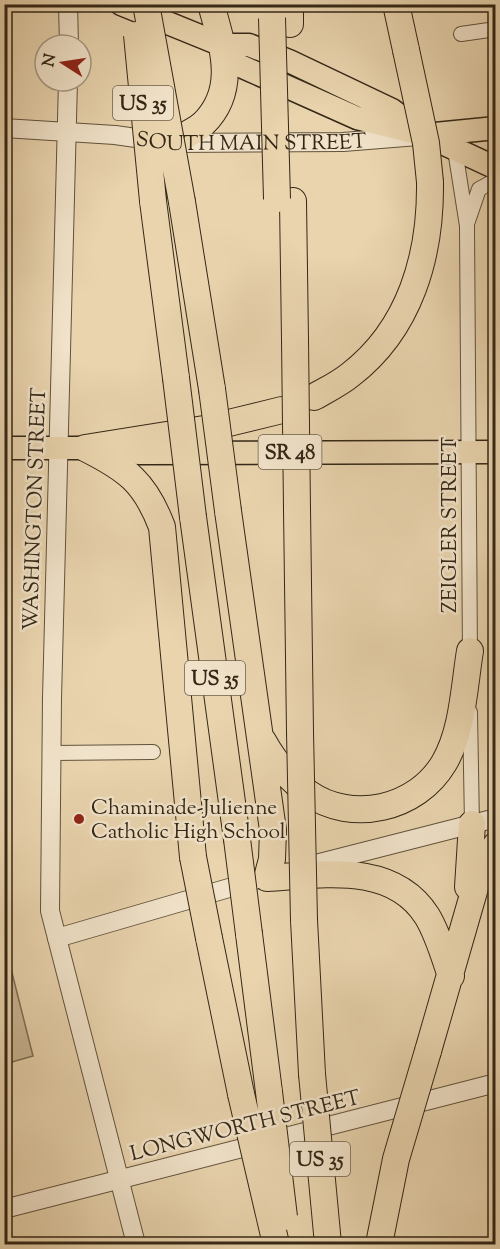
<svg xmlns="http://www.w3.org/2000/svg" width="500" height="1249" font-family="'Sorts Mill Goudy',serif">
<rect width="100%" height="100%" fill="#e9d4ae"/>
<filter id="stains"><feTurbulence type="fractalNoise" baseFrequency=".00333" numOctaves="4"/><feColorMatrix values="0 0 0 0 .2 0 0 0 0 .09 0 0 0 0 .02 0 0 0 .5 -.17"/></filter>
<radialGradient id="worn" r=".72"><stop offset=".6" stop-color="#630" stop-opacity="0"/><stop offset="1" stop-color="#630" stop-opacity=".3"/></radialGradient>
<!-- green -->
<path fill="#cab794" stroke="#7f6f55" stroke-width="1.5" d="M 5,945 L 33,1056 L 5,1064 L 4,1064 Z"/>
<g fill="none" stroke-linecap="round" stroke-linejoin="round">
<defs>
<path id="minor" d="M 461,34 L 496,29
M 455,150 L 467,226 L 470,657
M 467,224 L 479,189 L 496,180
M 470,712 L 472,824
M 52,753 L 153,752"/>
<g id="tertiary">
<path d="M 68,4 L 69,45"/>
<path d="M 68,81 L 52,698 L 50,911 L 136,1244"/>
<path id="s1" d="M 4,128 L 115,135 L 171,143 L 343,142 L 418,136"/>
<path d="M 300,868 L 496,818"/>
<path d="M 57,938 L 253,881"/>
<path d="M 4,1209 L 496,1083"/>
</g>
<path id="primary" d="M 121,4 L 222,45 L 249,45 L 289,61 L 392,110 L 425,135 L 496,168
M 222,45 L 236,64 L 357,118 L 425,135 L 496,128
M 4,448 L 85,448 L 139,453 L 496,452"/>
<path id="motorway" d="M 290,4 L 290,24
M 396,4 L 406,50
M 171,143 C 181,137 194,132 203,124 C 239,89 222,45 211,4
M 153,201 L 176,378
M 293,201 L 295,340
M 182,202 L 212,389
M 314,397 C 326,390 339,384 350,375 C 410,329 431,256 430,182
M 85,448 C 127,469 145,482 162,527 L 193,857
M 85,448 L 204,429 L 282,410
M 297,509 L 300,732
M 228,511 L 273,830 L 272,859 L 267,878 C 321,875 392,861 427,916 C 438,934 444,956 451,976
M 193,517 L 237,839
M 263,741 C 274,761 289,779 308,793 C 352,824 417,809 444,763 C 463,731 464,687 470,651
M 468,887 L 472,824
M 304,920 L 312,1074
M 249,934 L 269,1092
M 209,938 L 241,1094
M 428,1051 L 479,874 L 496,845"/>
</defs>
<!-- minor casing -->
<use href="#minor" stroke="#61523c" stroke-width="16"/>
<!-- tertiary casing -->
<use href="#tertiary" stroke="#61523c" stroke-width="20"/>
<!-- primary casing -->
<use href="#primary" stroke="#342716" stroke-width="25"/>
<!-- motorway casing -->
<use href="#motorway" stroke="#342716" stroke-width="28"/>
<!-- minor -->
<use href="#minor" stroke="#f1e3ca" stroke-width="14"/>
<!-- tertiary -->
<use href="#tertiary" stroke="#f1e3ca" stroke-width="18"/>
<!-- primary -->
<use href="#primary" stroke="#e9d4ae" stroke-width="22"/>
<!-- motorway -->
<use href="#motorway" stroke="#e9d4ae" stroke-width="26"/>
<defs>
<path id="motorway-bridge" d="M 146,4 L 182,202
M 272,18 L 277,199
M 137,35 L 153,201
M 406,50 L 426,143 L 430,182
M 295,340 L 297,509
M 176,378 L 193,517
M 212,389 L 228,511
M 300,732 L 304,920
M 237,839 L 249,934
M 193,857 L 209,938
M 312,1074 L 328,1244
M 269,1092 L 284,1217
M 241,1094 L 276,1244
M 379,1244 L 396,1159 L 428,1051"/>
</defs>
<!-- motorway-bridge casing -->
<use href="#motorway-bridge" stroke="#342716" stroke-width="28" stroke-linecap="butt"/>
<!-- motorway-bridge -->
<use href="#motorway-bridge" stroke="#e9d4ae" stroke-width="26"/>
</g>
<!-- markers -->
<circle fill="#8f2418" stroke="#f1e3ca" stroke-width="2" cx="79" cy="819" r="6"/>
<g text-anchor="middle" stroke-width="5" stroke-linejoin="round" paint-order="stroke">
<!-- shield labels -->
<g fill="#f1e3ca" stroke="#6d5f4c" stroke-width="1.5">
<rect x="113" y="86" width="60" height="34" rx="4.5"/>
<rect x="258.5" y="435" width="63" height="34" rx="4.5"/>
<rect x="185" y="661" width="60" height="34" rx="4.5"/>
<rect x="290" y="1142" width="60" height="34" rx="4.5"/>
</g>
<g font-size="20" font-weight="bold" fill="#342716">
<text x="143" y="110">US 35</text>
<text x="290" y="459">SR 48</text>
<text x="215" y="685">US 35</text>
<text x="320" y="1166">US 35</text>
</g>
<!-- street labels -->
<g font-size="21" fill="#342716" stroke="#f1e3ca">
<text dy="7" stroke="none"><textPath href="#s1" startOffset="248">SOUTH MAIN STREET</textPath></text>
<text transform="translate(34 509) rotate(-88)" y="7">WASHINGTON STREET</text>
<text transform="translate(449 525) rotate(-90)" y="7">ZEIGLER STREET</text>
<text transform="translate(245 1125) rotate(-14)" y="7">LONGWORTH STREET</text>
</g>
<!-- poi labels -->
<g font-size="21" fill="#342716" stroke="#f1e3ca" text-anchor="start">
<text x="91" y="814">Chaminade-Julienne<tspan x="91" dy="24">Catholic High School</tspan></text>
</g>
</g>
<!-- margin -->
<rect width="500" height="1249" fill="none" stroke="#e9d4ae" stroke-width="24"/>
<rect x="6" y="6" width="488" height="1237" fill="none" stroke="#342716" stroke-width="3"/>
<rect x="12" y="12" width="476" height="1225" fill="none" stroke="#342716" stroke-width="1.5"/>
<!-- north arrow -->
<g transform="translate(63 63) rotate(282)"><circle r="28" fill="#f1e3ca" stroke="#a59882" stroke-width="1.5"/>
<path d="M0-4.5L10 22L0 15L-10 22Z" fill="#8f2418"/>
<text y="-9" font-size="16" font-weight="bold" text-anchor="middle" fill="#342716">N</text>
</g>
<rect width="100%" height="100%" filter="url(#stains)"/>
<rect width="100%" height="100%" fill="url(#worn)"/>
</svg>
